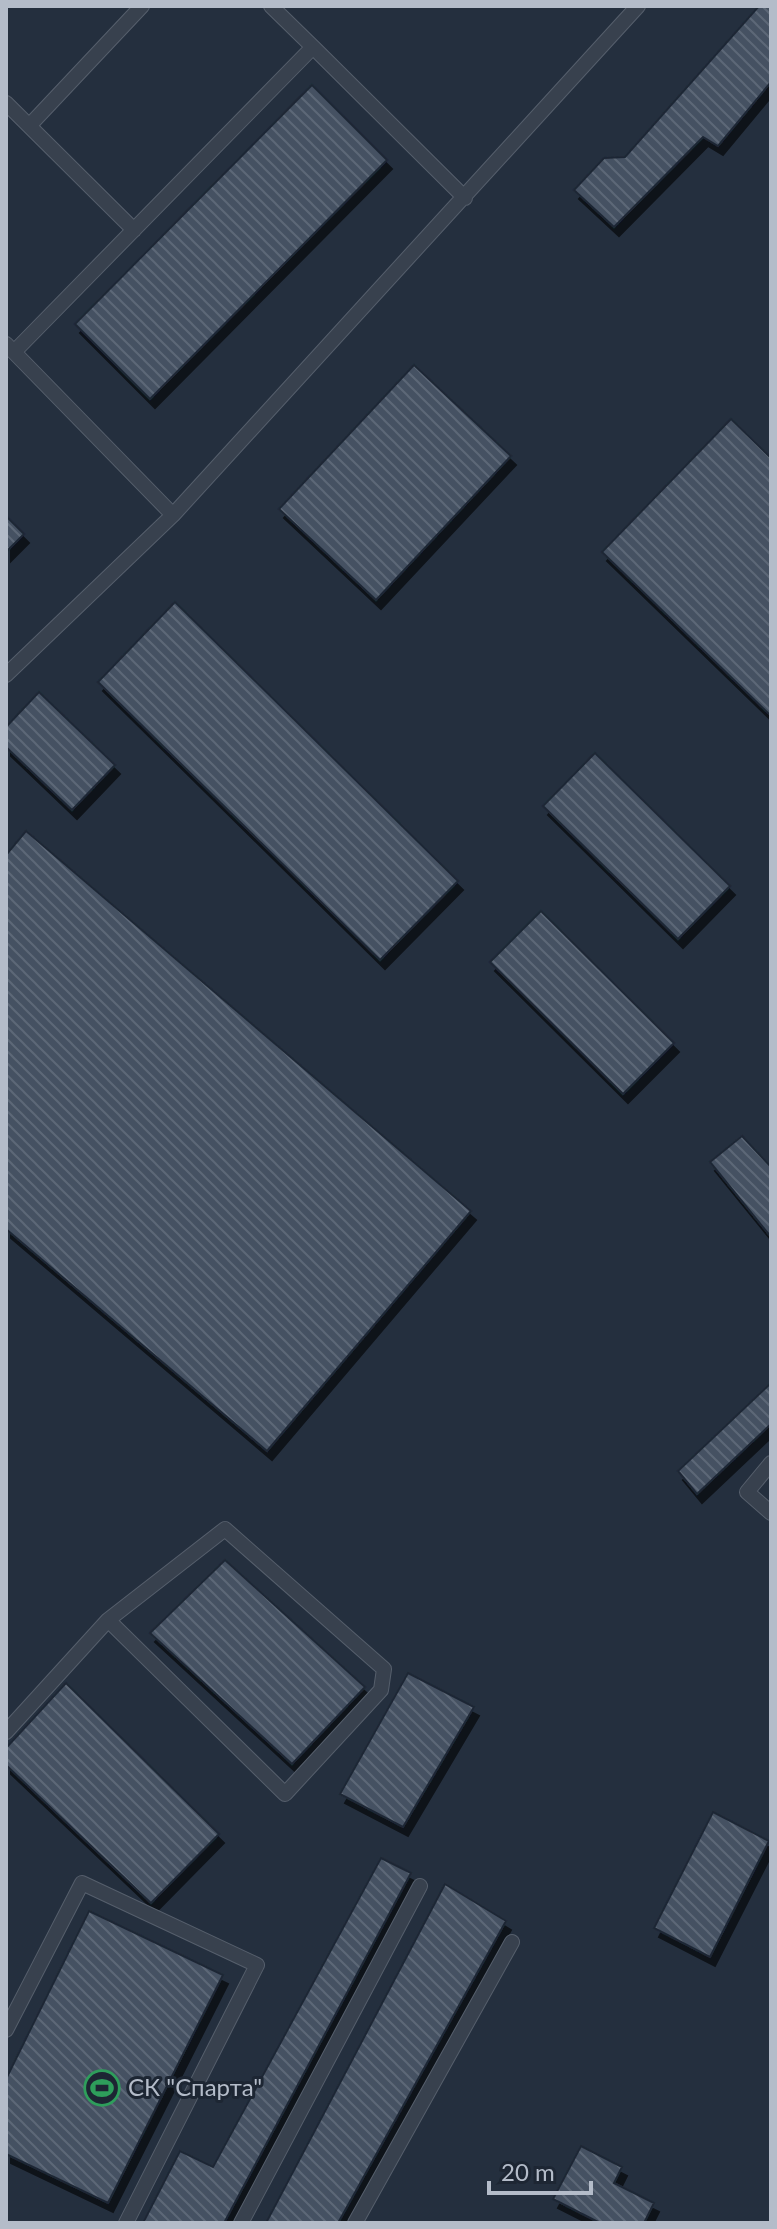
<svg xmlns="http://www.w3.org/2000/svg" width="777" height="2229" font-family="Lato,sans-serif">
<defs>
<pattern id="building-back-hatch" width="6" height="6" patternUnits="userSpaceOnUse" patternTransform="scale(2)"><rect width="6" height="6" fill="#455162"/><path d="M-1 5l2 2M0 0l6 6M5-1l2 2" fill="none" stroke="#5d6877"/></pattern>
<filter id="shadow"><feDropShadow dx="5" dy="9" stdDeviation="0" flood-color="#0009"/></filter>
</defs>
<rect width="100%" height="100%" fill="#242f3e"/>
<!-- building -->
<path fill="url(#building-back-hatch)" stroke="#1f2835" stroke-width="2" filter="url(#shadow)" d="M 759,6 L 771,6 L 771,82 L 718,146 L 703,137 L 614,227 L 574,190 L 604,158 L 625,157 Z
M 312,85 L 387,160 L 150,399 L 75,324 Z
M 414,365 L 511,456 L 376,600 L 279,509 Z
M 731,419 L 771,458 L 771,716 L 602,552 Z
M 6,516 L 24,534 L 6,552 Z
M 175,602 L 458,881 L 380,960 L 98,682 Z
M 39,692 L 115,765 L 72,810 L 6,747 L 6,727 Z
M 595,753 L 730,886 L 678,939 L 543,806 Z
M 26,831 L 471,1211 L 267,1451 L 6,1229 L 6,855 Z
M 541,911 L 674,1043 L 623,1094 L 490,962 Z
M 742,1136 L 771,1167 L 771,1237 L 710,1162 Z
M 771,1383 L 771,1424 L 697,1494 L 678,1471 Z
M 225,1560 L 365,1687 L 292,1764 L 150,1633 Z
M 408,1673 L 474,1707 L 403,1827 L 340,1794 Z
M 66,1683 L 219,1834 L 151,1903 L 6,1765 L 6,1748 Z
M 713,1812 L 769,1841 L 710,1957 L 654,1928 Z
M 381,1858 L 411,1873 L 224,2223 L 143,2223 L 180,2151 L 213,2167 Z
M 445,1884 L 506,1921 L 338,2223 L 266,2223 Z
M 89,1911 L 223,1975 L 108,2203 L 6,2154 L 6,2079 Z
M 581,2146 L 622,2167 L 614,2183 L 654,2203 L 644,2223 L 600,2223 L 553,2199 Z"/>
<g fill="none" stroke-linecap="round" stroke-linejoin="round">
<defs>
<path id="lane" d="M 313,47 L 465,198
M 6,103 L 134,230
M 29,126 L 142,6
M 6,344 L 173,515 L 638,6
M 14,352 L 313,47 L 271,6
M 6,675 L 173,515
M 771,1463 L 747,1492 L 771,1513
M 6,1732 L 108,1620 L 285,1794 L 381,1690 L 384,1669 L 225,1529 L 108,1620
M 6,2030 L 82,1883 L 257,1965 L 126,2223
M 241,2223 L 420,1886
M 355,2223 L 512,1942"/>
</defs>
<!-- lane casing -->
<use href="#lane" stroke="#565f6c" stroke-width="16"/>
<!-- lane -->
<use href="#lane" stroke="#38414e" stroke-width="14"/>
</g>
<!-- icons -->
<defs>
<symbol id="stadium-ring" viewBox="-11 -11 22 22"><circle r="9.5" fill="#1d2633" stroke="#2e9e5b" stroke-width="1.5"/><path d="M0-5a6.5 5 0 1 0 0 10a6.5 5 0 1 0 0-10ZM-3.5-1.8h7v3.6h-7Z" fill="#2e9e5b"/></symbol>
</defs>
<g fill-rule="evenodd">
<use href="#stadium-ring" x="82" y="2068" width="40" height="40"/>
</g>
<g text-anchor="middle" stroke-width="6" stroke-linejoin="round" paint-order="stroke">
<!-- poi labels -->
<g font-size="24" fill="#b4bcc9" stroke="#1d2633" text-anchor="start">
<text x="128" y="2096">СК "Спарта"</text>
</g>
</g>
<!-- border -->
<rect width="777" height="2229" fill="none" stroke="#b4bcc9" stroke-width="16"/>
<!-- scale -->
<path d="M489 2181v12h102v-12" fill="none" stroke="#b4bcc9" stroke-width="4"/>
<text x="501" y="2181" font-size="24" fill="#b4bcc9" stroke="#1d2633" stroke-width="6" paint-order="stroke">20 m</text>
</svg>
